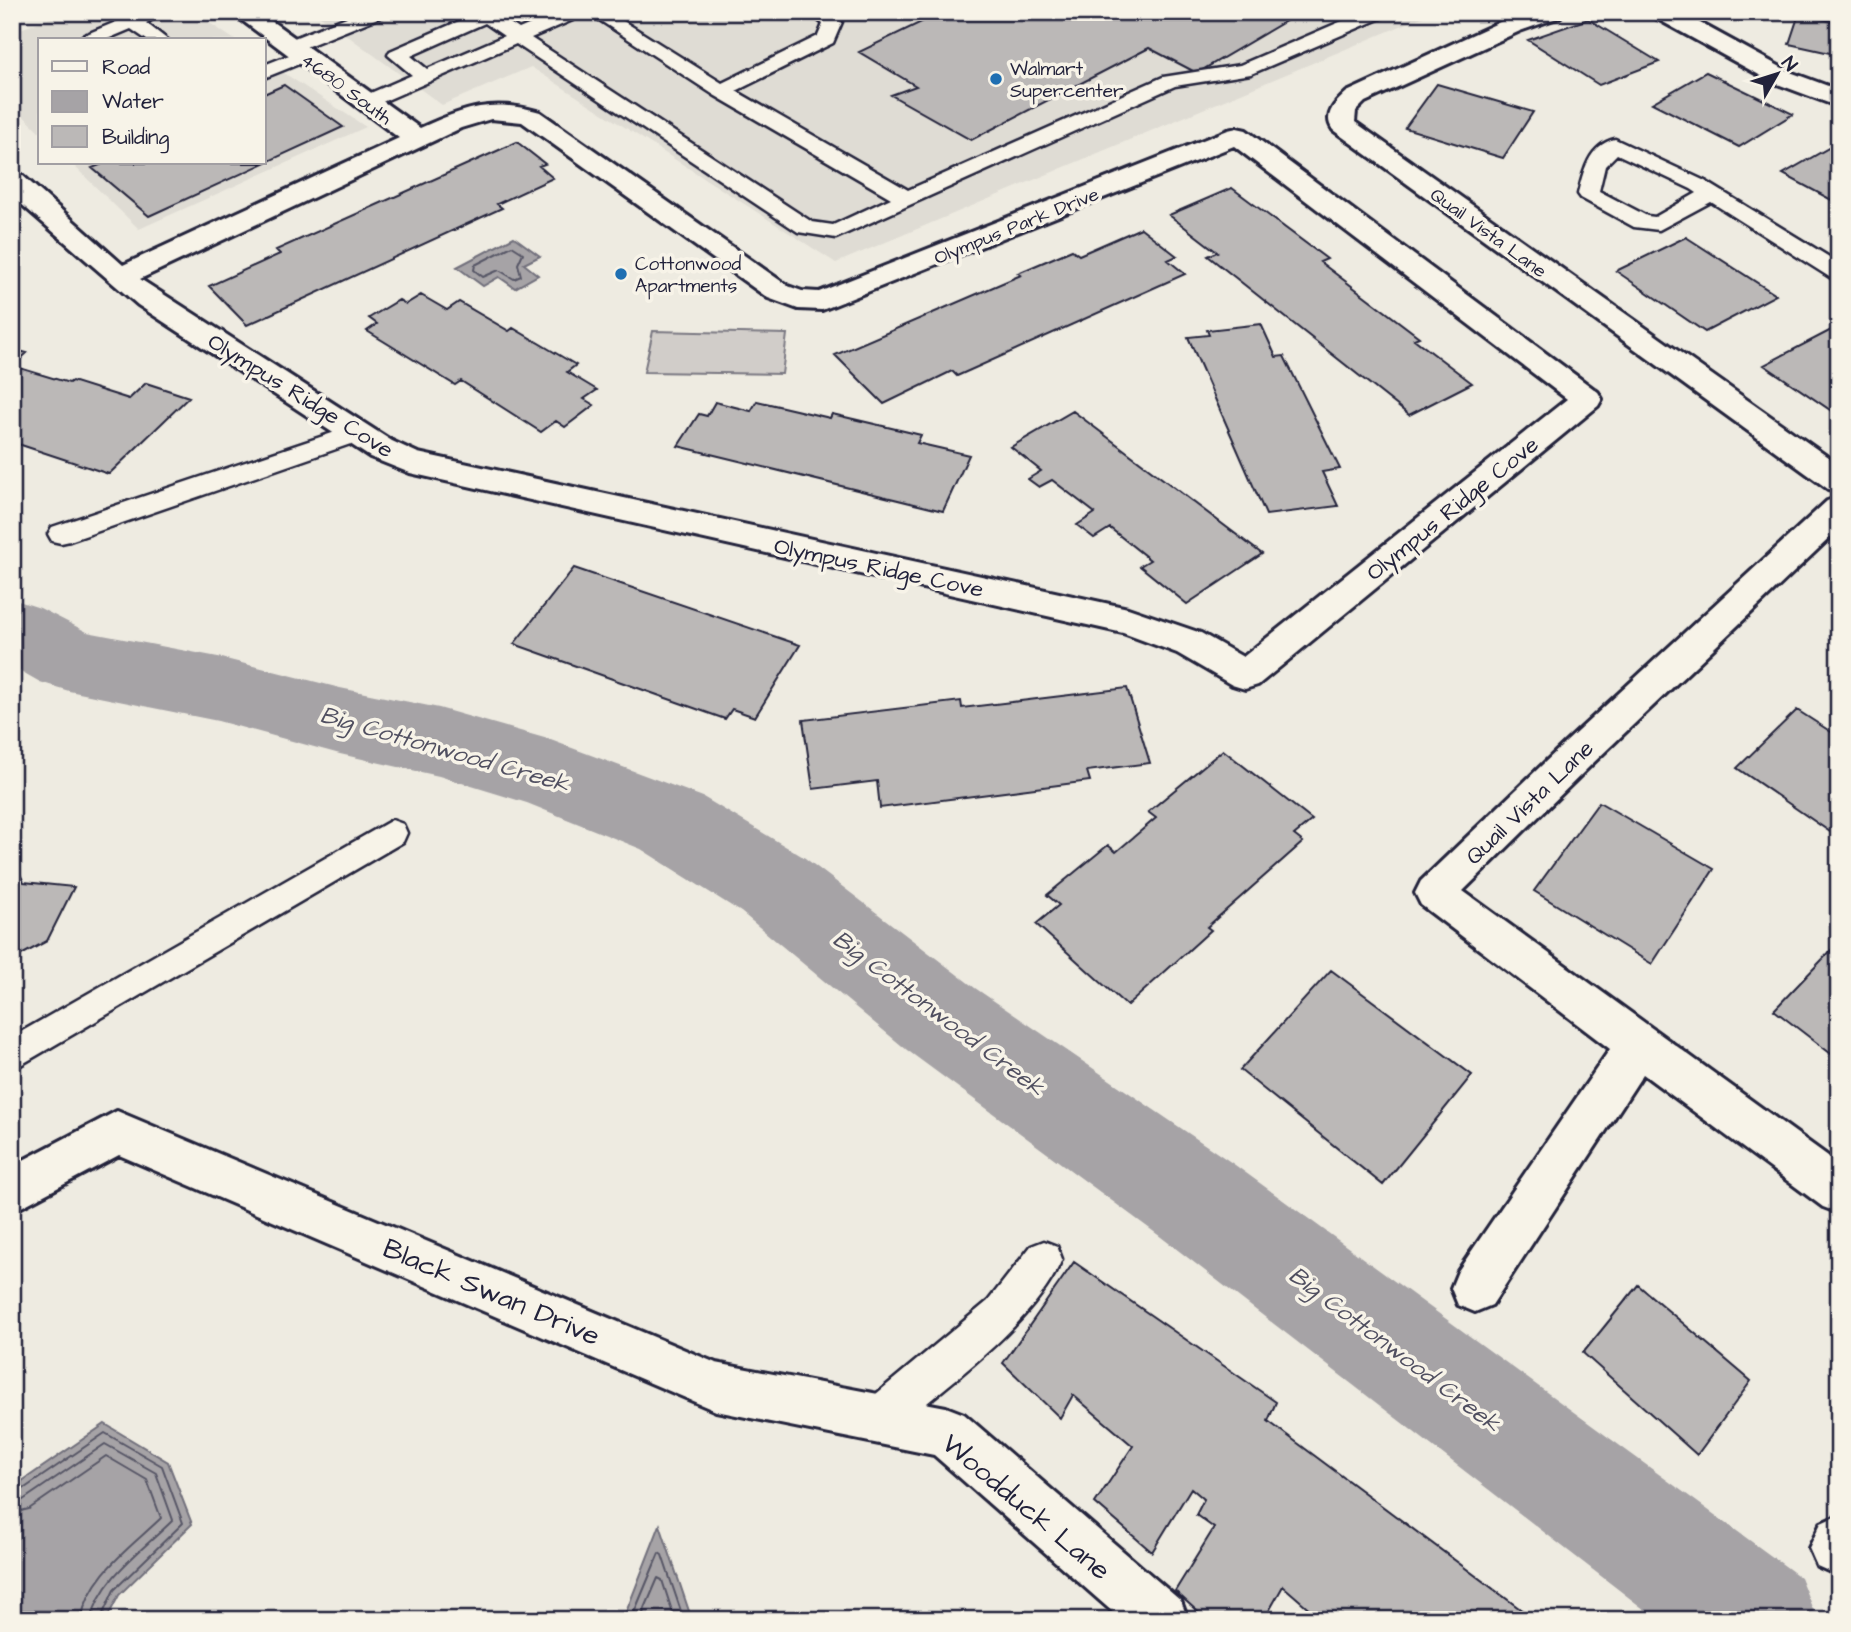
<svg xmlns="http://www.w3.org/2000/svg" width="1851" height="1632" font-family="'Architects Daughter',sans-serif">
<rect width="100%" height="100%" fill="#eeebe1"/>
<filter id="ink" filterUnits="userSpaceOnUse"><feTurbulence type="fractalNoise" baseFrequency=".0143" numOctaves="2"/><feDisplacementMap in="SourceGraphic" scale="14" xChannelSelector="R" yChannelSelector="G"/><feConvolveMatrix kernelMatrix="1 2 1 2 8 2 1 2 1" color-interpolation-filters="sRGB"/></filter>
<g filter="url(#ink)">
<!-- built -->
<path fill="#dfdcd4" d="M 67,12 L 193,12 L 235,40 L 40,40 L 40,132 L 12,105 L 12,32 Z
M 315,12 L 1434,12 L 836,263 L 531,67 L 442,105 Z
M 264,60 L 366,127 L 139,229 L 71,163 L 264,163 Z"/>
<!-- green -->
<path fill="#d1cdc9" stroke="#7a7882" stroke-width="2" d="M 653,331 L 787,334 L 782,374 L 644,372 Z"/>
<!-- water -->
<path fill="#a6a3a6" stroke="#716f7b" stroke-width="2" d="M 514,237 L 540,256 L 524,264 L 538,275 L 515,288 L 499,277 L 483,286 L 457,267 Z
M 105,1424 L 168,1462 L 192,1524 L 119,1595 L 106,1620 L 12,1620 L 12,1488 Z
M 660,1525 L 692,1620 L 623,1620 Z"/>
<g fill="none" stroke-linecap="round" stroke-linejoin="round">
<!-- shore -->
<path stroke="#575666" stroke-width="2" d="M 512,246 L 523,253 L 518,264 L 521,276 L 514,279 L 499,270 L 483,277 L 474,270 L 475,265 Z
M 12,1493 L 19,1492 L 105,1433 L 162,1466 L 183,1523 L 114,1590 L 100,1620
M 12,1502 L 23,1500 L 105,1444 L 156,1473 L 173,1520 C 143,1550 101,1577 91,1620
M 12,1513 L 29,1509 L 106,1456 L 147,1480 L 161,1518 C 130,1548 89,1575 81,1620
M 631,1620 L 659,1553 L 662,1555 L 684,1620
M 640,1620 L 658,1578 L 662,1580 L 675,1620"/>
<!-- river -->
<path fill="#a6a3a6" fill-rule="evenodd" d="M 12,599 L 40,608 L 87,632 L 218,657 L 340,688 L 439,708 L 548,739 L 703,797 L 805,858 L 975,988 L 1235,1165 L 1800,1577 L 1817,1620 L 1658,1620 L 1161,1237 L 907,1050 L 741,912 L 641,849 L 527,803 L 439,776 L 340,754 L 218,721 L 69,691 L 40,682 L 12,666 Z"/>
</g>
<!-- building -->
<path fill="#bbb8b7" stroke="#22223b" stroke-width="2" d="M 923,12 L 1301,12 L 1197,73 L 1149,48 L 971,140 L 891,95 L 916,86 L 859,52 L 932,17 Z
M 1799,14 L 1839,23 L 1839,55 L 1789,44 Z
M 1588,19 L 1659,62 L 1599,85 L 1528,40 Z
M 1706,72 L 1793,114 L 1739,147 L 1652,103 Z
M 1437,84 L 1533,112 L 1503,158 L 1405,128 Z
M 284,85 L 343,127 L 149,216 L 92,168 L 105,163 L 264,163 L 264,94 Z
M 517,142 L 545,164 L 539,166 L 553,178 L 497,204 L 502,208 L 247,325 L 209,286 L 280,254 L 276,250 Z
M 1839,142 L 1839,204 L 1783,174 Z
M 1232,188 L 1327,259 L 1320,262 L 1419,337 L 1414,339 L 1472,383 L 1409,415 L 1208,256 L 1217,252 L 1169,215 Z
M 1141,228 L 1177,256 L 1168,260 L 1185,274 L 957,376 L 952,371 L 884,404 L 835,355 L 1021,275 L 1018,273 L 1072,250 L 1079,255 Z
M 1686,237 L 1776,295 L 1705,332 L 1616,271 Z
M 421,295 L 447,310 L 459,302 L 509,331 L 513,328 L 576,365 L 567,372 L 597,390 L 584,399 L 594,405 L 565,427 L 556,421 L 541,432 L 461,381 L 455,385 L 367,331 L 377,324 L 369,318 L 399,300 L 406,304 Z
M 1261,324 L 1276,357 L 1284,356 L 1340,469 L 1322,472 L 1338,506 L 1266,515 L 1188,337 L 1209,335 L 1207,330 Z
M 1839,326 L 1839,416 L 1764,365 Z
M 12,349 L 27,353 L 13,366 L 69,383 L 72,381 L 129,399 L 146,383 L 189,397 L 109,474 L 12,442 Z
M 757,401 L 830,418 L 832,414 L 921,435 L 917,443 L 969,455 L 943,511 L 678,446 L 699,414 L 707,416 L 715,402 L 751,411 Z
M 1073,411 L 1262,554 L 1187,604 L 1140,566 L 1150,560 L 1110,528 L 1094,538 L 1077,525 L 1095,513 L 1052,480 L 1039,487 L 1028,479 L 1041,471 L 1011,447 Z
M 574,568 L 800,645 L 755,717 L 732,709 L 725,719 L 514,644 Z
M 1127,688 L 1150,763 L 1087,771 L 1090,781 L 880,808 L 877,781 L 813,789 L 803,720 L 961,701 L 962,708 Z
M 1797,710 L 1839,737 L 1839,838 L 1737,768 Z
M 1223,750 L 1312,820 L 1294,835 L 1303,842 L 1207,927 L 1211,930 L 1127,1006 L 1036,924 L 1059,905 L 1047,895 L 1108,845 L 1116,852 L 1156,818 L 1148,812 Z
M 1599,802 L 1714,869 L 1652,964 L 1534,891 Z
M 12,859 L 24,882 L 74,887 L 47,941 L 12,960 Z
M 1839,942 L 1839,1060 L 1774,1010 Z
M 1331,970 L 1472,1075 L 1383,1185 L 1240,1070 Z
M 1074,1262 L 1276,1402 L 1268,1421 L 1535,1620 L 1309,1620 L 1313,1612 L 1283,1586 L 1264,1620 L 1207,1620 L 1175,1591 L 1214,1528 L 1196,1515 L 1204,1499 L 1191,1488 L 1152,1552 L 1095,1503 L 1133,1446 L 1073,1395 L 1060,1418 L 1003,1363 Z
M 1638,1285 L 1751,1381 L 1697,1455 L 1583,1353 Z"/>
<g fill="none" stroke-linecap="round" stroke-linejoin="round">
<defs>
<path id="service" d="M 140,12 L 165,12 L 146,23 L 168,40 L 147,40 L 131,29 L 105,40 L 80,40 L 82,36 Z
M 359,12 L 385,12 L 383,16 L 298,50 L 284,50 L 282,46 L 284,42 Z
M 471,12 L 493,12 L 519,29 L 559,12 L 584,12 L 582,16 L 531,38 L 812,222 L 833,225 L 891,198 L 714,95 L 587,12 L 609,12 L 722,83 L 818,36 L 823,24 L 808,12 L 830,12 L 842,22 L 833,43 L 736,91 L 908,190 L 1163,77 L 1240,65 L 1363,12 L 1388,12 L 1386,16 L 1251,74 L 1175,86 L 836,238 L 798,232 L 516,44 L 373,106 L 359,106 L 356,102 L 359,98 L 412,75 L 388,55 L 390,51 L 473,15 ZM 485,23 L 504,36 L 427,69 L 411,56 Z
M 302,50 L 309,52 L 312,56 L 309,60 L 264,78 L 264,65 Z
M 1615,139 L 1705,181 L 1839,263 L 1839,280 L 1831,278 L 1711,202 L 1659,230 L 1634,227 L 1581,198 L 1578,194 C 1583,172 1589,145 1615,139 ZM 1617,154 L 1691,189 L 1697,193 L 1655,217 L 1647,216 L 1599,191 L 1605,166 Z
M 356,425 L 365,427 L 368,433 L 365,439 L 70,541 L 61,543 L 52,541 L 48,534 L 52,527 Z
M 392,820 L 403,824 L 407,833 L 403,842 L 12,1070 L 12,1037 Z
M 1044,1241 L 1057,1246 L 1062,1259 C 1035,1324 945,1386 892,1432 L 878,1437 L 864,1432 L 859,1418 L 864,1404 L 988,1301 L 1031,1246 Z"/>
<path id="minor" d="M 231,12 L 259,12 L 420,128 C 464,108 492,98 540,112 L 788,286 L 802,291 L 819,292 L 1228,130 L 1237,128 L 1246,130 L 1598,392 L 1602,399 L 1598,406 L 1258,685 L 1245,689 L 1232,685 L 1177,653 L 1123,633 L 410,473 L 370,457 L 138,305 L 12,196 L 12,173 L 22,175 L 123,265 L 399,138 ZM 491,119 L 522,122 L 768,298 L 798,309 L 822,310 L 1234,146 L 1567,399 L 1243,657 L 1201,633 L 1128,608 L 418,453 L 392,441 L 140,279 L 461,128 Z
M 1528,12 L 1564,12 L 1560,17 L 1520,31 L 1365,102 L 1356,111 L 1355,122 L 1839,465 L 1839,492 L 1828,489 L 1333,130 C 1322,115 1336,102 1347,92 L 1502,21 Z
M 1650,12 L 1680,12 L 1790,72 L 1839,90 L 1839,107 L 1772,82 L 1654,17 Z
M 1839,497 L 1839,529 L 1591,765 L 1463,891 L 1839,1164 L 1839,1213 L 1823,1207 L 1643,1074 L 1492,1305 L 1475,1312 L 1458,1305 L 1451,1288 L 1458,1271 L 1610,1049 L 1421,905 L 1415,893 L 1421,881 L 1565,743 L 1827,501 Z
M 117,1111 L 716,1363 L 946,1407 L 964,1414 L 1181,1601 L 1188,1620 L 1122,1620 L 934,1455 L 716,1411 L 119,1155 L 12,1212 L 12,1166 Z
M 1839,1515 L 1839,1572 L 1835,1574 L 1817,1566 L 1809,1548 L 1821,1523 Z"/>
</defs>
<!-- service casing -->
<use href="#service" stroke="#22223b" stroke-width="5"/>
<!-- minor casing -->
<use href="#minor" stroke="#22223b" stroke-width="6"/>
<!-- service -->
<use href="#service" fill="#f7f3e8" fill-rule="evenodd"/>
<!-- minor -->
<use href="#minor" fill="#f7f3e8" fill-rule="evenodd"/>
</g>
</g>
<!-- markers -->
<g fill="#1f6fb2" stroke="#f7f3e8" stroke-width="2.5">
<circle cx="996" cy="79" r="7"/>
<circle cx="621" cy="274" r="7"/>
</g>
<g text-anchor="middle" stroke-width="7" stroke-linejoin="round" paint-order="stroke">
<!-- far-poi labels -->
<g font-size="19" fill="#22223b" stroke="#f7f3e8" text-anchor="start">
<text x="1010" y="75">Walmart<tspan x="1010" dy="22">Supercenter</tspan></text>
<text x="635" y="270">Cottonwood<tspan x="635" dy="22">Apartments</tspan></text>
</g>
<!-- far-street labels -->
<g font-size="19" fill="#22223b" stroke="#f7f3e8">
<text transform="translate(347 88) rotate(36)" y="7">4680 South</text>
<text transform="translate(1016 225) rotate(-22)" y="7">Olympus Park Drive</text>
<text transform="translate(1489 232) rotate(36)" y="7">Quail Vista Lane</text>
</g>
<!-- street labels -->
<g font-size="23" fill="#22223b" stroke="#f7f3e8">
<text transform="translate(301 395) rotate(32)" y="8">Olympus Ridge Cove</text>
<text transform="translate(1452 508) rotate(-39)" y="8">Olympus Ridge Cove</text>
<text transform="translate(879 567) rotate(12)" y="8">Olympus Ridge Cove</text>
<text transform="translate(1529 802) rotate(-44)" y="8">Quail Vista Lane</text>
</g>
<!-- water labels -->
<g font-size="24" font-style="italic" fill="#504f60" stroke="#f7f3e8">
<text transform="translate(445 749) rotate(16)" y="8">Big Cottonwood Creek</text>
<text transform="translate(939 1013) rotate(37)" y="8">Big Cottonwood Creek</text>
<text transform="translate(1395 1349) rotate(37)" y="8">Big Cottonwood Creek</text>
</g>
<!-- near-street labels -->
<g font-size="28" fill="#22223b" stroke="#f7f3e8">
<text transform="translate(492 1291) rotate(23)" y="10">Black Swan Drive</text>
<text transform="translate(1027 1506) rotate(40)" y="10">Woodduck Lane</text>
</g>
</g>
<!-- margin -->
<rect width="1851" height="1632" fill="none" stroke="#f7f3e8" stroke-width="42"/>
<rect x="21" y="21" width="1809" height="1590" fill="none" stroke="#22223b" stroke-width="2.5" filter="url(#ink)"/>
<!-- legend -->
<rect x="38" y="38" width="228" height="126" fill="#f7f3e8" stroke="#a29fa3" stroke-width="2"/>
<rect x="52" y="61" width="35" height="10" fill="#f7f3e8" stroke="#a29fa3" stroke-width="2"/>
<text x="102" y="74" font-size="21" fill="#22223b">Road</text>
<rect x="52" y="91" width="35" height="21" fill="#a6a3a6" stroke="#a29fa3" stroke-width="2"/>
<text x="102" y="108" font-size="21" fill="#22223b">Water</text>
<rect x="52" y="126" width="35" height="21" fill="#bbb8b7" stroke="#a29fa3" stroke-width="2"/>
<text x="102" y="144" font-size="21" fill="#22223b">Building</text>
<!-- north arrow -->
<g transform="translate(1777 74) rotate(51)" stroke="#f7f3e8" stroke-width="5" paint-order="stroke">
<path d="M0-5L12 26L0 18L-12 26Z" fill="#22223b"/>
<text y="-10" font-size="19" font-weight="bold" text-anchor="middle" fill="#22223b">N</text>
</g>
</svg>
